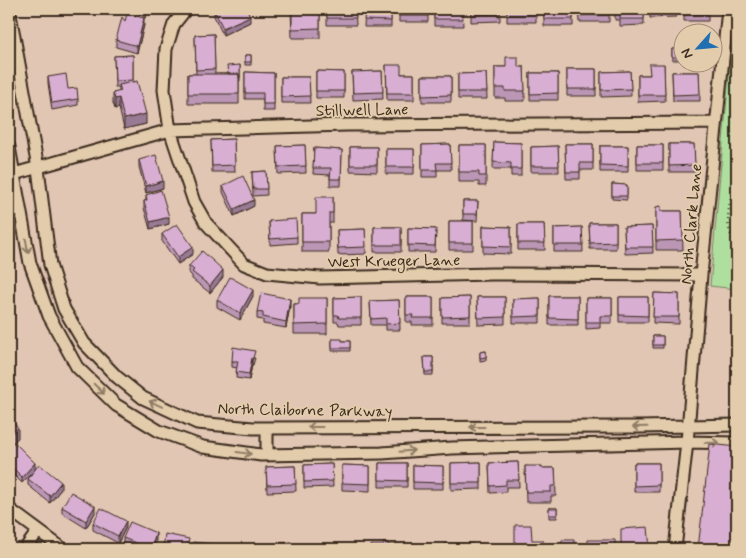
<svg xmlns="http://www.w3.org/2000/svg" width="746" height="558" font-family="Mynerve,sans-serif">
<rect width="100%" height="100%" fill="#e1c6b4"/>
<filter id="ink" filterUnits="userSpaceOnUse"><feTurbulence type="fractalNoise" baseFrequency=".02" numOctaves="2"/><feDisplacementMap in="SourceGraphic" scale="10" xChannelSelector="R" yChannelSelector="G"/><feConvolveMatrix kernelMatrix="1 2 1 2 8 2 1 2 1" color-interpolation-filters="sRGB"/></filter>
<g filter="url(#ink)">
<!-- green -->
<path fill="#afdf9f" stroke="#75845e" d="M 735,9 L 737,9 L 737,289 L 710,286 Z"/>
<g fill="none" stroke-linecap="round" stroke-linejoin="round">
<defs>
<path id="minor" d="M 9,9 L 38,168 L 50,265 L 64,309 L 84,343 L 117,377 L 143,398 L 197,423 L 253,428 L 640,427 L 737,425
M 186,9 L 174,24 L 166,49 L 164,90 L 170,130 L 194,202 L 206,223 L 244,264 L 267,273 L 320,278 L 492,274 L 701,275
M 9,147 L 30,263 L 49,316 L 77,367 L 116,405 L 159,431 L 203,447 L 261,455 L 382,453 L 452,448 L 687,442 L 737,443
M 14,174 L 170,130 L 347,125 L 716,123
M 267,455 L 267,428
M 9,509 L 63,549
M 25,549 L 38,531
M 675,549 L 687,442 L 701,275 L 728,9"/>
</defs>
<!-- minor casing -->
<use href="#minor" stroke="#3b2a1e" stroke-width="15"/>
<!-- path -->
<path stroke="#3b2a1e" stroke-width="2.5" stroke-dasharray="1 4" stroke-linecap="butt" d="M 737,175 C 732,194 720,228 737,243"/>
<!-- minor -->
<use href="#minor" stroke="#e3ccac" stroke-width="11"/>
</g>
<!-- wall -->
<path fill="#bb96b5" stroke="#3b2a1e" d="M 132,9 L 151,9 L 145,18 Z
M 291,9 L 320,9 L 320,38 L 292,38 Z
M 327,9 L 355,9 L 356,25 L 327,25 Z
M 365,9 L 391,9 L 391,27 L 364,27 Z
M 399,9 L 428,9 L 428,22 L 399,22 Z
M 434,9 L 462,9 L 463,26 L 434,26 Z
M 471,9 L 500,9 L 500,21 L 471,22 Z
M 507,9 L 536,9 L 536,22 L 507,22 Z
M 544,9 L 573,9 L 573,26 L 544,26 Z
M 578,9 L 609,9 L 609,22 L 579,22 Z
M 615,9 L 644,9 L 644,25 L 620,26 L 620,20 L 615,20 Z
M 650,9 L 676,9 L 676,17 L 650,18 Z
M 684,9 L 708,9 L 708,21 L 684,21 Z
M 214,10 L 250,22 L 223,35 L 214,16 Z
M 125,21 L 144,25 L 137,53 L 116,47 L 116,40 Z
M 214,34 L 215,74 L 228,74 L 240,65 L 240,81 L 239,81 L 239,104 L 188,104 L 188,74 L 196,74 L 195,35 Z
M 672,49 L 684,49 L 684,60 L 672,60 Z
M 133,55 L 133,82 L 146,124 L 124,129 L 119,108 L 115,109 L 113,103 L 113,93 L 119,92 L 119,87 L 115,87 L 114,56 Z
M 245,55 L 251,55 L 251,65 L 245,65 Z
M 664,64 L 665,101 L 638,102 L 638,75 L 649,75 Z
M 386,65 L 401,74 L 414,74 L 414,100 L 387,100 Z
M 495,67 L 524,67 L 525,101 L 505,101 L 505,98 L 495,98 Z
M 567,69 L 596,69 L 596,96 L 567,96 Z
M 316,71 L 344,72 L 344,98 L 316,98 Z
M 382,71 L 383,99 L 353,100 L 352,72 Z
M 630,71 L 631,96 L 601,97 L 601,72 Z
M 245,72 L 274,73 L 274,111 L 263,111 L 263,99 L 245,99 Z
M 672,72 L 699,72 L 700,101 L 673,101 Z
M 486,73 L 487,99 L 458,99 L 458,74 Z
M 530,73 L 558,73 L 558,100 L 530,100 Z
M 422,76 L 451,76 L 451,102 L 422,102 Z
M 48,77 L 68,89 L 78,99 L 78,105 L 52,110 L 48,83 Z
M 281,77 L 309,77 L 310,103 L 281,103 Z
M 234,139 L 235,172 L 212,172 L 211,140 Z
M 494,142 L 521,143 L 521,176 L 511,176 L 511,169 L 493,169 Z
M 450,144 L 451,170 L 437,170 L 437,177 L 422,177 L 422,145 Z
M 565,144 L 593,144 L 593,170 L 580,170 L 580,179 L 566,179 Z
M 669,144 L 694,144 L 695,172 L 669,172 Z
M 305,145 L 306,173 L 278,174 L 277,146 Z
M 459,145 L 486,145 L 486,186 L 479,186 L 479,182 L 459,182 Z
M 637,145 L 663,145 L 663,170 L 637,170 Z
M 558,146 L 559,172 L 531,172 L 531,147 Z
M 600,146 L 628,146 L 628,172 L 600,172 Z
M 350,147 L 377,147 L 377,172 L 350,171 Z
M 314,148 L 342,150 L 341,186 L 330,186 L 330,175 L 313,174 Z
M 386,149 L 414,149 L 414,174 L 386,174 Z
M 139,160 L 163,188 L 146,193 L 139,167 Z
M 266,171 L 267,195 L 253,196 L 252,172 Z
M 612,184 L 627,185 L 627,200 L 612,199 Z
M 223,186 L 254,206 L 234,216 L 223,192 Z
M 146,195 L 169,224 L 150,229 L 144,208 L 144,201 L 146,201 Z
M 333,197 L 333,223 L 329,223 L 329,252 L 302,252 L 302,214 L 316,214 Z
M 463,201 L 478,201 L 477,221 L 463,220 Z
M 656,207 L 661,211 L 682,211 L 683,250 L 656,250 Z
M 269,221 L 297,237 L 297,243 L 270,245 Z
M 449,221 L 473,221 L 473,250 L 449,250 Z
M 589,223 L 616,223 L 616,249 L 590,249 Z
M 518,224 L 544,224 L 545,250 L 518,250 Z
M 483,226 L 511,227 L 511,254 L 483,253 Z
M 652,226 L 653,253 L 625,254 L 624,227 Z
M 374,227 L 401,227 L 401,252 L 374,252 Z
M 582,227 L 583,252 L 554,252 L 554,228 Z
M 408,228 L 436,229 L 435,252 L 408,252 Z
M 365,229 L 366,254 L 338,255 L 337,230 Z
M 162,234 L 193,254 L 178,264 L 162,241 Z
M 189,266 L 223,277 L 210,293 L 192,279 L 192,276 L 189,273 Z
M 654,293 L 679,294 L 679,324 L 653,323 Z
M 253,296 L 240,320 L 217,307 L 217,300 Z
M 549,296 L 578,296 L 578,325 L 549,325 Z
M 361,297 L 361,325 L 339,325 L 338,322 L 334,322 L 334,298 Z
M 406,297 L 433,297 L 433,325 L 412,325 L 412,322 L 406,322 Z
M 470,297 L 470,323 L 442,323 L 442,298 Z
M 477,297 L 505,297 L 505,324 L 478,325 Z
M 619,297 L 648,297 L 648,322 L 619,322 Z
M 327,298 L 327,334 L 294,334 L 294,304 L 299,304 Z
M 540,298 L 540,323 L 513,323 L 513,299 Z
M 586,298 L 612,298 L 612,323 L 600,323 L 600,328 L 586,329 Z
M 399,300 L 400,330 L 386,330 L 386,325 L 371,325 L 370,301 Z
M 290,306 L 286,328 L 263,324 L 263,320 L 257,319 L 257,312 Z
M 653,336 L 663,336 L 663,348 L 653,348 Z
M 332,339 L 342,341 L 350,341 L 350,351 L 332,351 Z
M 486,351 L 486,360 L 480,361 L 480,352 Z
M 424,357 L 433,357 L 433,375 L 425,375 Z
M 255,358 L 253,365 L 252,365 L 249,380 L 236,378 L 237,368 L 232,367 L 232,361 Z
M 9,448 L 61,489 L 50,503 L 28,485 L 28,479 L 33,472 L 22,483 L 9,470 Z
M 481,462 L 481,489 L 451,490 L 451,463 Z
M 518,462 L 519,487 L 506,487 L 506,492 L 490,493 L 489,463 Z
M 379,463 L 407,463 L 407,487 L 379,487 Z
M 634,463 L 659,463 L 659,492 L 634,492 Z
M 332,464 L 333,487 L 304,488 L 304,465 Z
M 342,465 L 370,466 L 370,491 L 342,490 Z
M 413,465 L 443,466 L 443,489 L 413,489 Z
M 295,466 L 296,491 L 267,492 L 266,467 Z
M 525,466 L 541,468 L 555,468 L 556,496 L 551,496 L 551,502 L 526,502 Z
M 62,507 L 95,513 L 86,528 L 62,513 Z
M 549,508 L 557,508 L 557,518 L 549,518 Z
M 93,523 L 126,527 L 118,543 L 93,530 Z
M 123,538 L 156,540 L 153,549 L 134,549 L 123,545 Z"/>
<!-- shaded-wall -->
<path fill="#987a94" stroke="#3b2a1e" d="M 146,9 L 151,9 L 145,18 L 145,11 Z
M 250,16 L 250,22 L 223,35 L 223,28 Z
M 144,18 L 144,25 L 137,53 L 137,46 Z
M 119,98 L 119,108 L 115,109 L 115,99 Z
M 146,114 L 146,124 L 124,129 L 124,119 Z
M 163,181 L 163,188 L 146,193 L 146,186 Z
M 254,200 L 254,206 L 234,216 L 234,209 Z
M 169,217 L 169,224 L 150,229 L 150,222 Z
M 193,247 L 193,254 L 178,264 L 178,257 Z
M 223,270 L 223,277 L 210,293 L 210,286 Z
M 253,290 L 253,296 L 240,320 L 240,313 Z
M 290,299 L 290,306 L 286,328 L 286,322 Z
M 252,358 L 252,365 L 249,380 L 249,374 Z
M 18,428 L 18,438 L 9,446 L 9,436 Z
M 35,463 L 35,470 L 22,483 L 22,477 Z
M 61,482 L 61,489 L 50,503 L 50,496 Z
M 737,503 L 737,516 L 734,549 L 732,549 Z
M 95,506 L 95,513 L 86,528 L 86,521 Z
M 126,521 L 126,527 L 118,543 L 118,536 Z
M 11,530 L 11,536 L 9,539 L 9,533 Z
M 156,533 L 156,540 L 153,549 L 151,549 Z"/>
<!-- building -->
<path fill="#d9aed3" stroke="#3b2a1e" d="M 216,9 L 247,9 L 250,16 L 223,28 L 214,10 Z
M 292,9 L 320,9 L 320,28 L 292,29 Z
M 327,9 L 355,9 L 356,18 L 327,18 Z
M 365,9 L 391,9 L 391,21 L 364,20 Z
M 399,9 L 428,9 L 428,16 L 399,16 Z
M 434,9 L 462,9 L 463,19 L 434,19 Z
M 471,9 L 500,9 L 500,14 L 471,15 Z
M 507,9 L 536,9 L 536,15 L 507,15 Z
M 544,9 L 573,9 L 573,19 L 544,19 Z
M 579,9 L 609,9 L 609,15 L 579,15 Z
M 615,9 L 644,9 L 644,19 L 620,19 L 620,13 L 615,13 Z
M 650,9 L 676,9 L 676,11 L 650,11 Z
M 684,9 L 708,9 L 708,14 L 684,15 Z
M 127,14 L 144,18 L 137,46 L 116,40 L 122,17 L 125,21 Z
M 214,34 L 215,69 L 196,70 L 195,35 Z
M 672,49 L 684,49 L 684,57 L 672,57 Z
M 133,55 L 133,80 L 115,81 L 114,56 Z
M 245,55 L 251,55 L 251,62 L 245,62 Z
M 506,57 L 518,57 L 518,67 L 524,67 L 525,91 L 505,91 L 505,88 L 495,88 L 495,67 L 506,67 Z
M 649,64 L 664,64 L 665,95 L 638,95 L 638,75 L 650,75 Z
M 240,65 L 240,78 L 239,78 L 239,74 L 228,74 L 227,66 Z
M 386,65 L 401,65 L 401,74 L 414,74 L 414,93 L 387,93 Z
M 567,69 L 596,69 L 596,89 L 567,89 Z
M 316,71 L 344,72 L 344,91 L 316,91 Z
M 382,71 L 383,92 L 353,93 L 352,72 Z
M 630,71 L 631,89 L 601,90 L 601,72 Z
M 245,72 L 274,73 L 274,104 L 263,104 L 263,93 L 245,93 Z
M 672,72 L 699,72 L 700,94 L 673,95 Z
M 486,73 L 487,92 L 458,92 L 458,74 Z
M 530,73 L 558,73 L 558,93 L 530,94 Z
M 66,74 L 68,89 L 77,88 L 78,99 L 52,103 L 48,77 Z
M 188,74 L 239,74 L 239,94 L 188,94 Z
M 422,76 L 451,76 L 451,95 L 422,96 Z
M 281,77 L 309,77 L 310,96 L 281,97 Z
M 137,81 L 146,114 L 124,119 L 119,98 L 115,99 L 113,93 L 121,91 L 119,85 Z
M 234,139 L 235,165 L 212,166 L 211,140 Z
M 494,142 L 521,143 L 521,169 L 511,169 L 511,163 L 493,162 Z
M 450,144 L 451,163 L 436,163 L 437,170 L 422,170 L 422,145 Z
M 565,144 L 593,144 L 593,163 L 580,163 L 580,172 L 566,172 Z
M 669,144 L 694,144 L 695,165 L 669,166 Z
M 305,145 L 306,166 L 278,167 L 277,146 Z
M 459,145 L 486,145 L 486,176 L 479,176 L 479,172 L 459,172 Z
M 637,145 L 663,145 L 663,163 L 637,163 Z
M 558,146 L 559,166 L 531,166 L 531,147 Z
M 600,146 L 628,146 L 628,166 L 600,165 Z
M 350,147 L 377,147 L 377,165 L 350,165 Z
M 314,148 L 342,150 L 341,179 L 330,179 L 331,168 L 313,168 Z
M 386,149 L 414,149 L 414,167 L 386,167 Z
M 156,155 L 163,181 L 146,186 L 139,160 Z
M 266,171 L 267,189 L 253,189 L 252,172 Z
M 243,176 L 254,200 L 234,209 L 223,186 Z
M 612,184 L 627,185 L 627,196 L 612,196 Z
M 161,190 L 169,217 L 150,222 L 144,201 L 147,200 L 146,195 Z
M 316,197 L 333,197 L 333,213 L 329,213 L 329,242 L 302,242 L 302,214 L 316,214 Z
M 463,201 L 478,201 L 477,214 L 463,214 Z
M 661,206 L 661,211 L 682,211 L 683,240 L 656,241 L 656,207 Z
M 296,219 L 297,237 L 270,239 L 269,221 Z
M 449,221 L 473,221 L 473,243 L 449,243 Z
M 589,223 L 616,223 L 616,242 L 590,243 Z
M 177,224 L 193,247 L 178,257 L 162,234 Z
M 518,224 L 544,224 L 545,243 L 518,243 Z
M 483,226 L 511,227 L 511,247 L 483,246 Z
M 652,226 L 653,247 L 625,247 L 624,227 Z
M 374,227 L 401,227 L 401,245 L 374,245 Z
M 582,227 L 583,245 L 554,245 L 554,228 Z
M 408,228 L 436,229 L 435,246 L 408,245 Z
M 365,229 L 366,247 L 338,248 L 337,230 Z
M 202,251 L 223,270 L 210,286 L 192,272 L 194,270 L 189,266 Z
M 230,277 L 253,290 L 240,313 L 217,300 Z
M 261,293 L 290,299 L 286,322 L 263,317 L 263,313 L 257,312 Z
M 654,293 L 679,294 L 679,317 L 653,317 Z
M 549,296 L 578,296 L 578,319 L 549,318 Z
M 361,297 L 361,318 L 339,318 L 338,315 L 334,315 L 334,298 Z
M 406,297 L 433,297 L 433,318 L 412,318 L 413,315 L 406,315 Z
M 470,297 L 470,316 L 442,317 L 442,298 Z
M 477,297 L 505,297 L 505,317 L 478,318 Z
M 619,297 L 648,297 L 648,316 L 619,315 Z
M 299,298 L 327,298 L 327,324 L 294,325 L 294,304 L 299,304 Z
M 540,298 L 540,316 L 513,317 L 513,299 Z
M 586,298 L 612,298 L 612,316 L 600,316 L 600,322 L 586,322 Z
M 399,300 L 400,323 L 386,324 L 386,318 L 371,319 L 370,301 Z
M 653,336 L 663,336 L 663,345 L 653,345 Z
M 332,339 L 342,339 L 342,341 L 350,341 L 350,348 L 332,348 Z
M 233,347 L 255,351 L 253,358 L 252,358 L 249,374 L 236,372 L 238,361 L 232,361 Z
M 486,351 L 486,357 L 480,358 L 480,352 Z
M 424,357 L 433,357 L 433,372 L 425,372 Z
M 9,417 L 18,428 L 9,436 Z
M 14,442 L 35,463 L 22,477 L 9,464 L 9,448 Z
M 710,444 L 737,447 L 737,503 L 732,549 L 698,549 Z
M 481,462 L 481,483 L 451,483 L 451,463 Z
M 518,462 L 519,480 L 506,480 L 506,485 L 490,486 L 489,463 Z
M 379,463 L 407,463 L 407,481 L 379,480 Z
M 634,463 L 659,463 L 659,485 L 634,486 Z
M 39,464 L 61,482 L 50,496 L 28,479 Z
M 332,464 L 333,481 L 304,482 L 304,465 Z
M 342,465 L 370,466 L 370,484 L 342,483 Z
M 413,465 L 443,466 L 443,483 L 413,482 Z
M 295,466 L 296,484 L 267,485 L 266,467 Z
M 525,466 L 541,466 L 541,468 L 555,468 L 556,486 L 551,486 L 551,492 L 526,492 Z
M 71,492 L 95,506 L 86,521 L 62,507 Z
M 101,508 L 126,521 L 118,536 L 93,523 Z
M 549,508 L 557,508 L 557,515 L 549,515 Z
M 130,522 L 156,533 L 151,549 L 123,538 Z
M 515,525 L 531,525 L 532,540 L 543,540 L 543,549 L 515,549 Z
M 648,527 L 650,549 L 621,549 L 621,529 Z
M 165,534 L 189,539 L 187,549 L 163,549 Z
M 562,540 L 574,540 L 574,546 L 580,545 L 580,549 L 552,549 L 552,546 L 562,546 Z
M 588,540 L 615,540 L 615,549 L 588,549 Z
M 193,542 L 220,545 L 220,549 L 193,549 Z
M 291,542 L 291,547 L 294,547 L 294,549 L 265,549 L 265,547 L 278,547 L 278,543 Z
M 383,543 L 388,543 L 388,545 L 399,545 L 399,549 L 371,549 L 371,545 L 384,545 Z
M 444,544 L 472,544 L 472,549 L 444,549 Z
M 228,545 L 257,546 L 256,549 L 228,549 Z
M 329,545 L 329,549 L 300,549 L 300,546 Z
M 508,546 L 508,549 L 479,549 L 479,547 Z
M 365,547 L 365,549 L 337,549 L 337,548 Z
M 406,547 L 435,547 L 435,549 L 406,549 Z"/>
<!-- one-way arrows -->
<defs><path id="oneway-shaft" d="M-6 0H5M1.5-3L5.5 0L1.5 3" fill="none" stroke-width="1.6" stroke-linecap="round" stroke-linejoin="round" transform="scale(1.25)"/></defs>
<g stroke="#8f7b65">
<use href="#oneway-shaft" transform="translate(27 246) rotate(80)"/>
<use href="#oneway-shaft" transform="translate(99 389) rotate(44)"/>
<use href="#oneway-shaft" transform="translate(156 404) rotate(-156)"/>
<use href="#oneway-shaft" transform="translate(315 427) rotate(180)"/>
<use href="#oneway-shaft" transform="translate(477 427) rotate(180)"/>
<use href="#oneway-shaft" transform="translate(640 427) rotate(179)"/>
<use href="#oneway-shaft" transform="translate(712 443) rotate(1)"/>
<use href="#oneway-shaft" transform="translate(407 451) rotate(-5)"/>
<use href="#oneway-shaft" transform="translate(244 453) rotate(8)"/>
</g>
</g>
<g text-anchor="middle" stroke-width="4" stroke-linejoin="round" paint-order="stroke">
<!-- street labels -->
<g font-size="16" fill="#3b2a1e" stroke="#e3ccac">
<text transform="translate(362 109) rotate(-1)" y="6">Stillwell Lane</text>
<text transform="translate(690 224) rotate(-85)" y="6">North Clark Lane</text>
<text transform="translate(394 260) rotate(-1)" y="6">West Krueger Lane</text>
<text transform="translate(305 409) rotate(1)" y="6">North Claiborne Parkway</text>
</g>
</g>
<!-- margin -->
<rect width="746" height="558" fill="none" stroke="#e3ccac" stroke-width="30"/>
<rect x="15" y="15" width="716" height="528" fill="none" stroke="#3b2a1e" stroke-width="2" filter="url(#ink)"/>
<!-- north arrow -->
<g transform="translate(698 48) rotate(243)"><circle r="24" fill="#e3ccac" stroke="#a08b73"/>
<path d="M0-4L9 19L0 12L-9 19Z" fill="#1f6fb2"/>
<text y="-8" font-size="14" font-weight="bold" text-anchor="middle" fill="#3b2a1e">N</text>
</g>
</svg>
